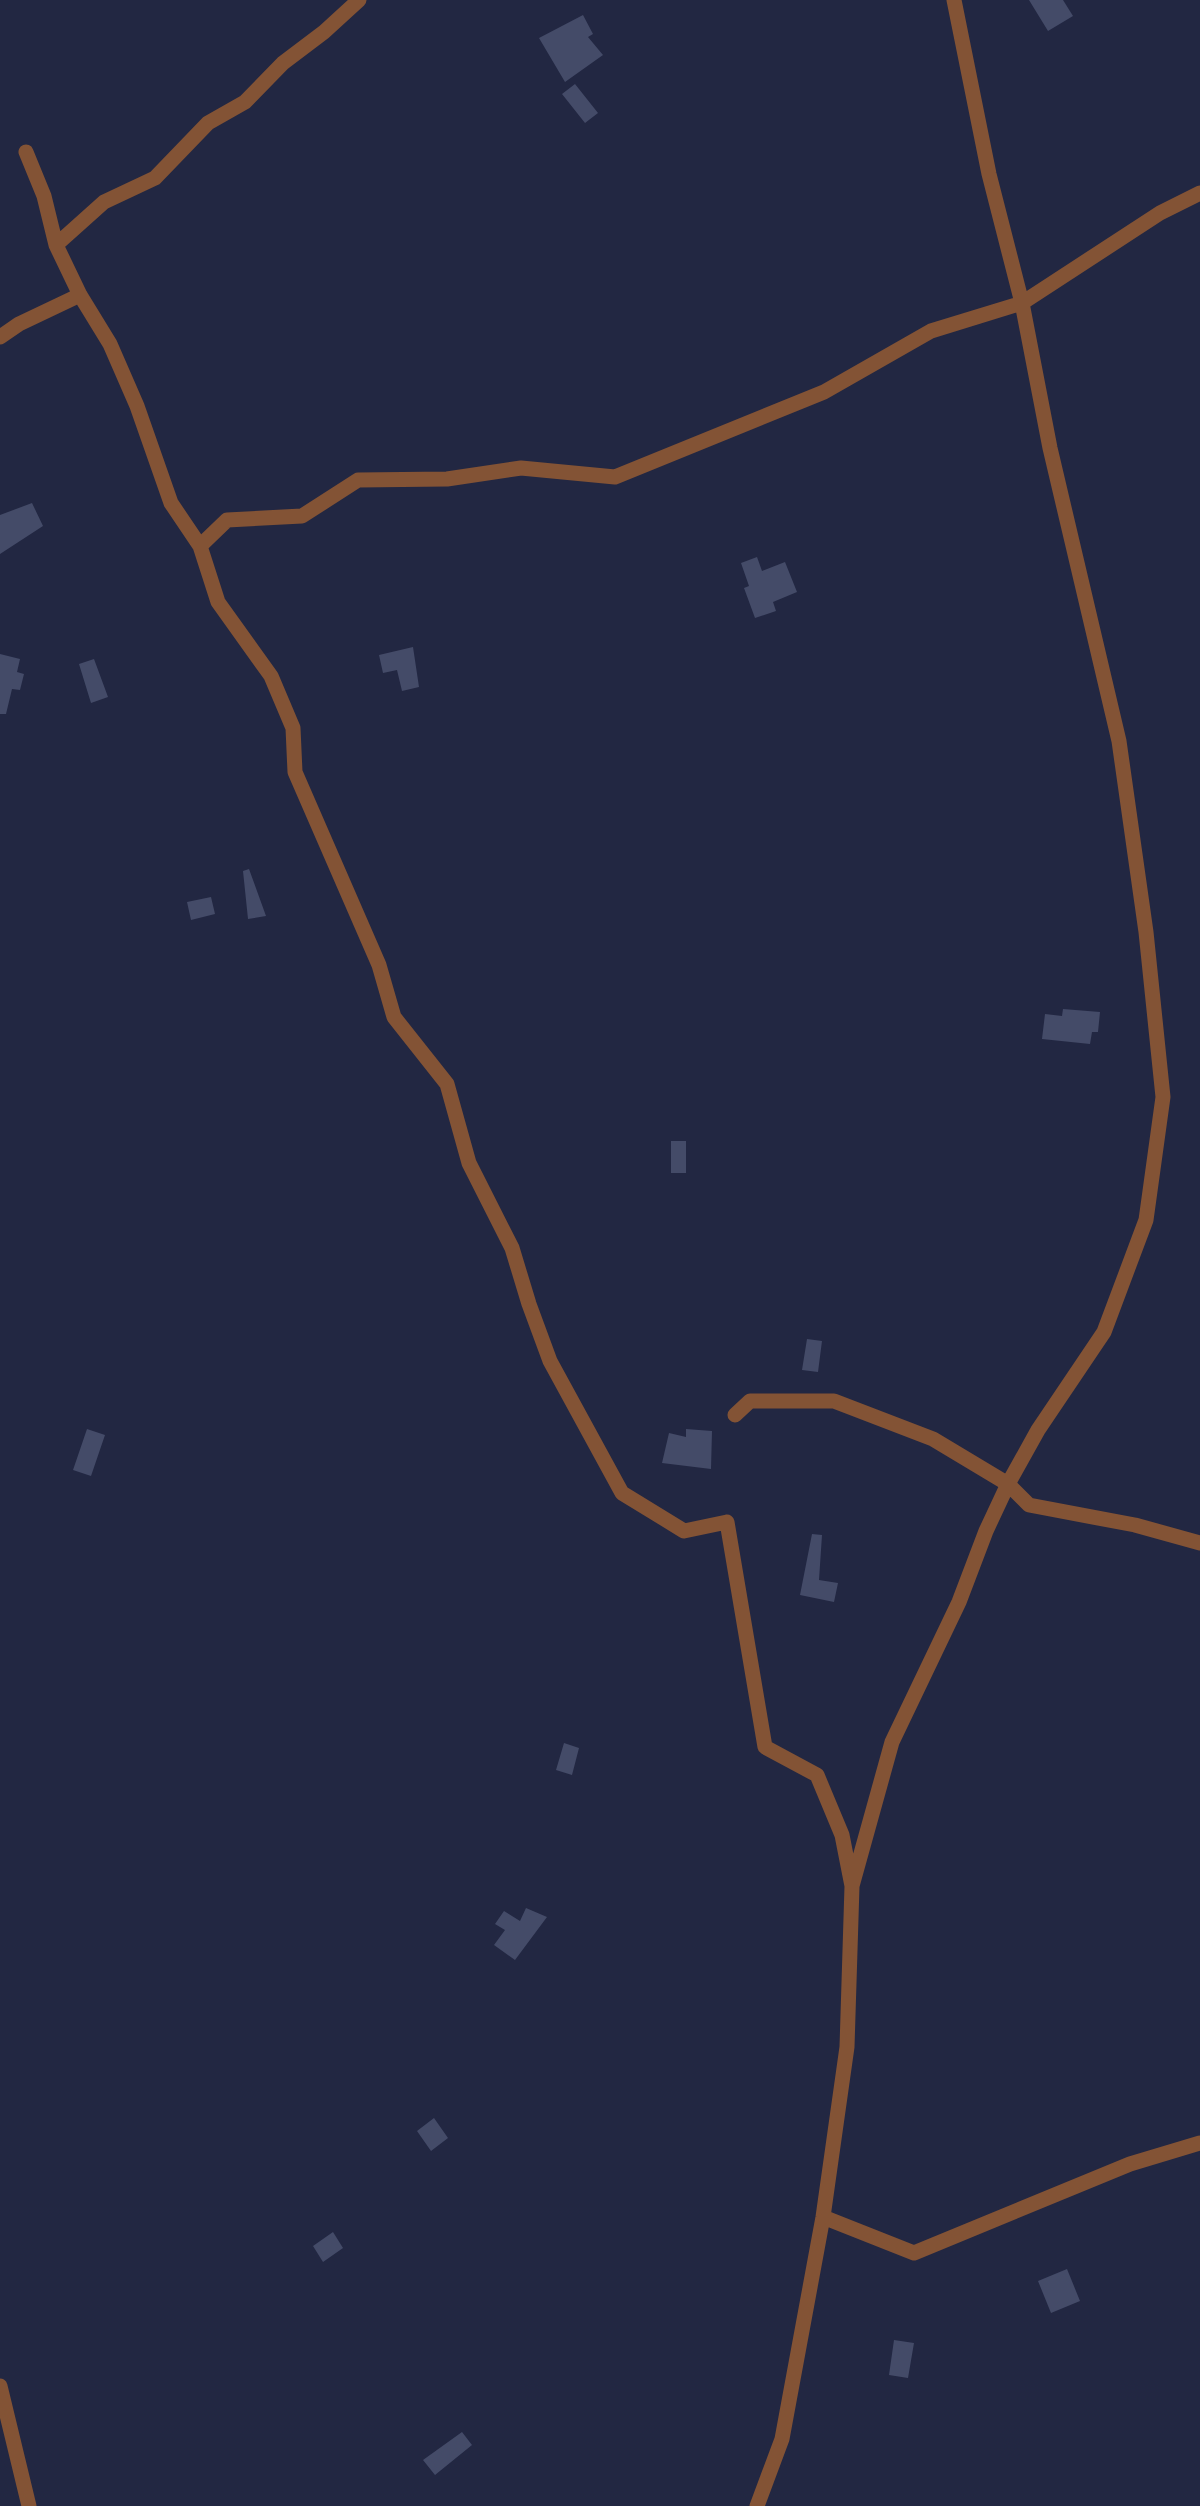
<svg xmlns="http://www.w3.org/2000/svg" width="1200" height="2506" font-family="'Zilla Slab',serif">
<rect width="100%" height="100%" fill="#222742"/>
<!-- building -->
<path fill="#444b68" d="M 1029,0 L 1063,0 L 1073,16 L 1048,31 Z
M 583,15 L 593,34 L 588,37 L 603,55 L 565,82 L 539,38 Z
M 575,84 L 598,113 L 585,123 L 562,94 Z
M 32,503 L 43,526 L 0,554 L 0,515 Z
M 757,557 L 762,571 L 785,562 L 797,592 L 773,602 L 776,611 L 755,618 L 744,588 L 749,586 L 741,563 Z
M 413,647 L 419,687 L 402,691 L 397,670 L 383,673 L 379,655 Z
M 0,654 L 20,659 L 17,672 L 24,674 L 20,690 L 12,689 L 6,714 L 0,714 Z
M 94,659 L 108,697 L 91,703 L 79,664 Z
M 249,869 L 266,916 L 248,919 L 243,871 Z
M 211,897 L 215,914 L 191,920 L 187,902 Z
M 1063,1009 L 1100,1012 L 1098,1032 L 1092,1032 L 1090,1044 L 1042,1039 L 1045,1014 L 1062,1016 Z
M 671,1141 L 686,1141 L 686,1173 L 671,1173 Z
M 807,1339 L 822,1341 L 818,1372 L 802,1370 Z
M 87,1429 L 105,1435 L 91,1476 L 73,1470 Z
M 686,1429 L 712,1431 L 711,1469 L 662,1463 L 669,1433 L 686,1437 Z
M 812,1534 L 822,1535 L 819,1580 L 838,1583 L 834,1602 L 800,1595 Z
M 564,1743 L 579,1748 L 572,1775 L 556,1770 Z
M 526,1908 L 547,1917 L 515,1960 L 494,1945 L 505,1930 L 495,1924 L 504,1911 L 520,1921 Z
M 434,2118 L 448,2138 L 431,2151 L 417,2131 Z
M 333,2232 L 343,2248 L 323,2262 L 313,2246 Z
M 1067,2269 L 1080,2301 L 1051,2313 L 1038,2281 Z
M 894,2340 L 914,2343 L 908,2378 L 889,2375 Z
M 462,2432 L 472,2445 L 435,2475 L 423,2460 Z"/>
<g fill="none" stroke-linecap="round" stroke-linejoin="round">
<!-- minor -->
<path stroke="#835335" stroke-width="15" d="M 26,152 L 44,196 L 56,245 L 80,295 L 110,344 L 137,406 L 171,503 L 200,546
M 56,245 L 104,202 L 155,178 L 208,123 L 245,102 L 283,63 L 324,32 L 359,0
M 0,337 L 19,324 L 80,295
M 735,1415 L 750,1401 L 834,1401 L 933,1439 L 1008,1484 L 1029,1505 L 1135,1525 L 1200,1543
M 852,1886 L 842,1835 L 817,1775 L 765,1747 L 727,1522 L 684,1531 L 622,1493 L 550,1361 L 529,1304 L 512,1248 L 469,1163 L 447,1084 L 394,1017 L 379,965 L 295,772 L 293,728 L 271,676 L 218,602 L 200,546 L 227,520 L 302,516 L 358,480 L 447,479 L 521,468 L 615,477 L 824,392 L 931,331 L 1022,303 L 1160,213 L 1200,193
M 823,2217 L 914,2253 L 1130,2164 L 1200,2143
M 0,2386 L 29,2506
M 757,2506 L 782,2439 L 823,2217 L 847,2047 L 852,1886 L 892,1742 L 959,1602 L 986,1531 L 1008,1484 L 1038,1430 L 1104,1332 L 1146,1220 L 1163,1097 L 1146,932 L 1119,741 L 1050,448 L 1022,303 L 989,174 L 954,0"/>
</g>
</svg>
